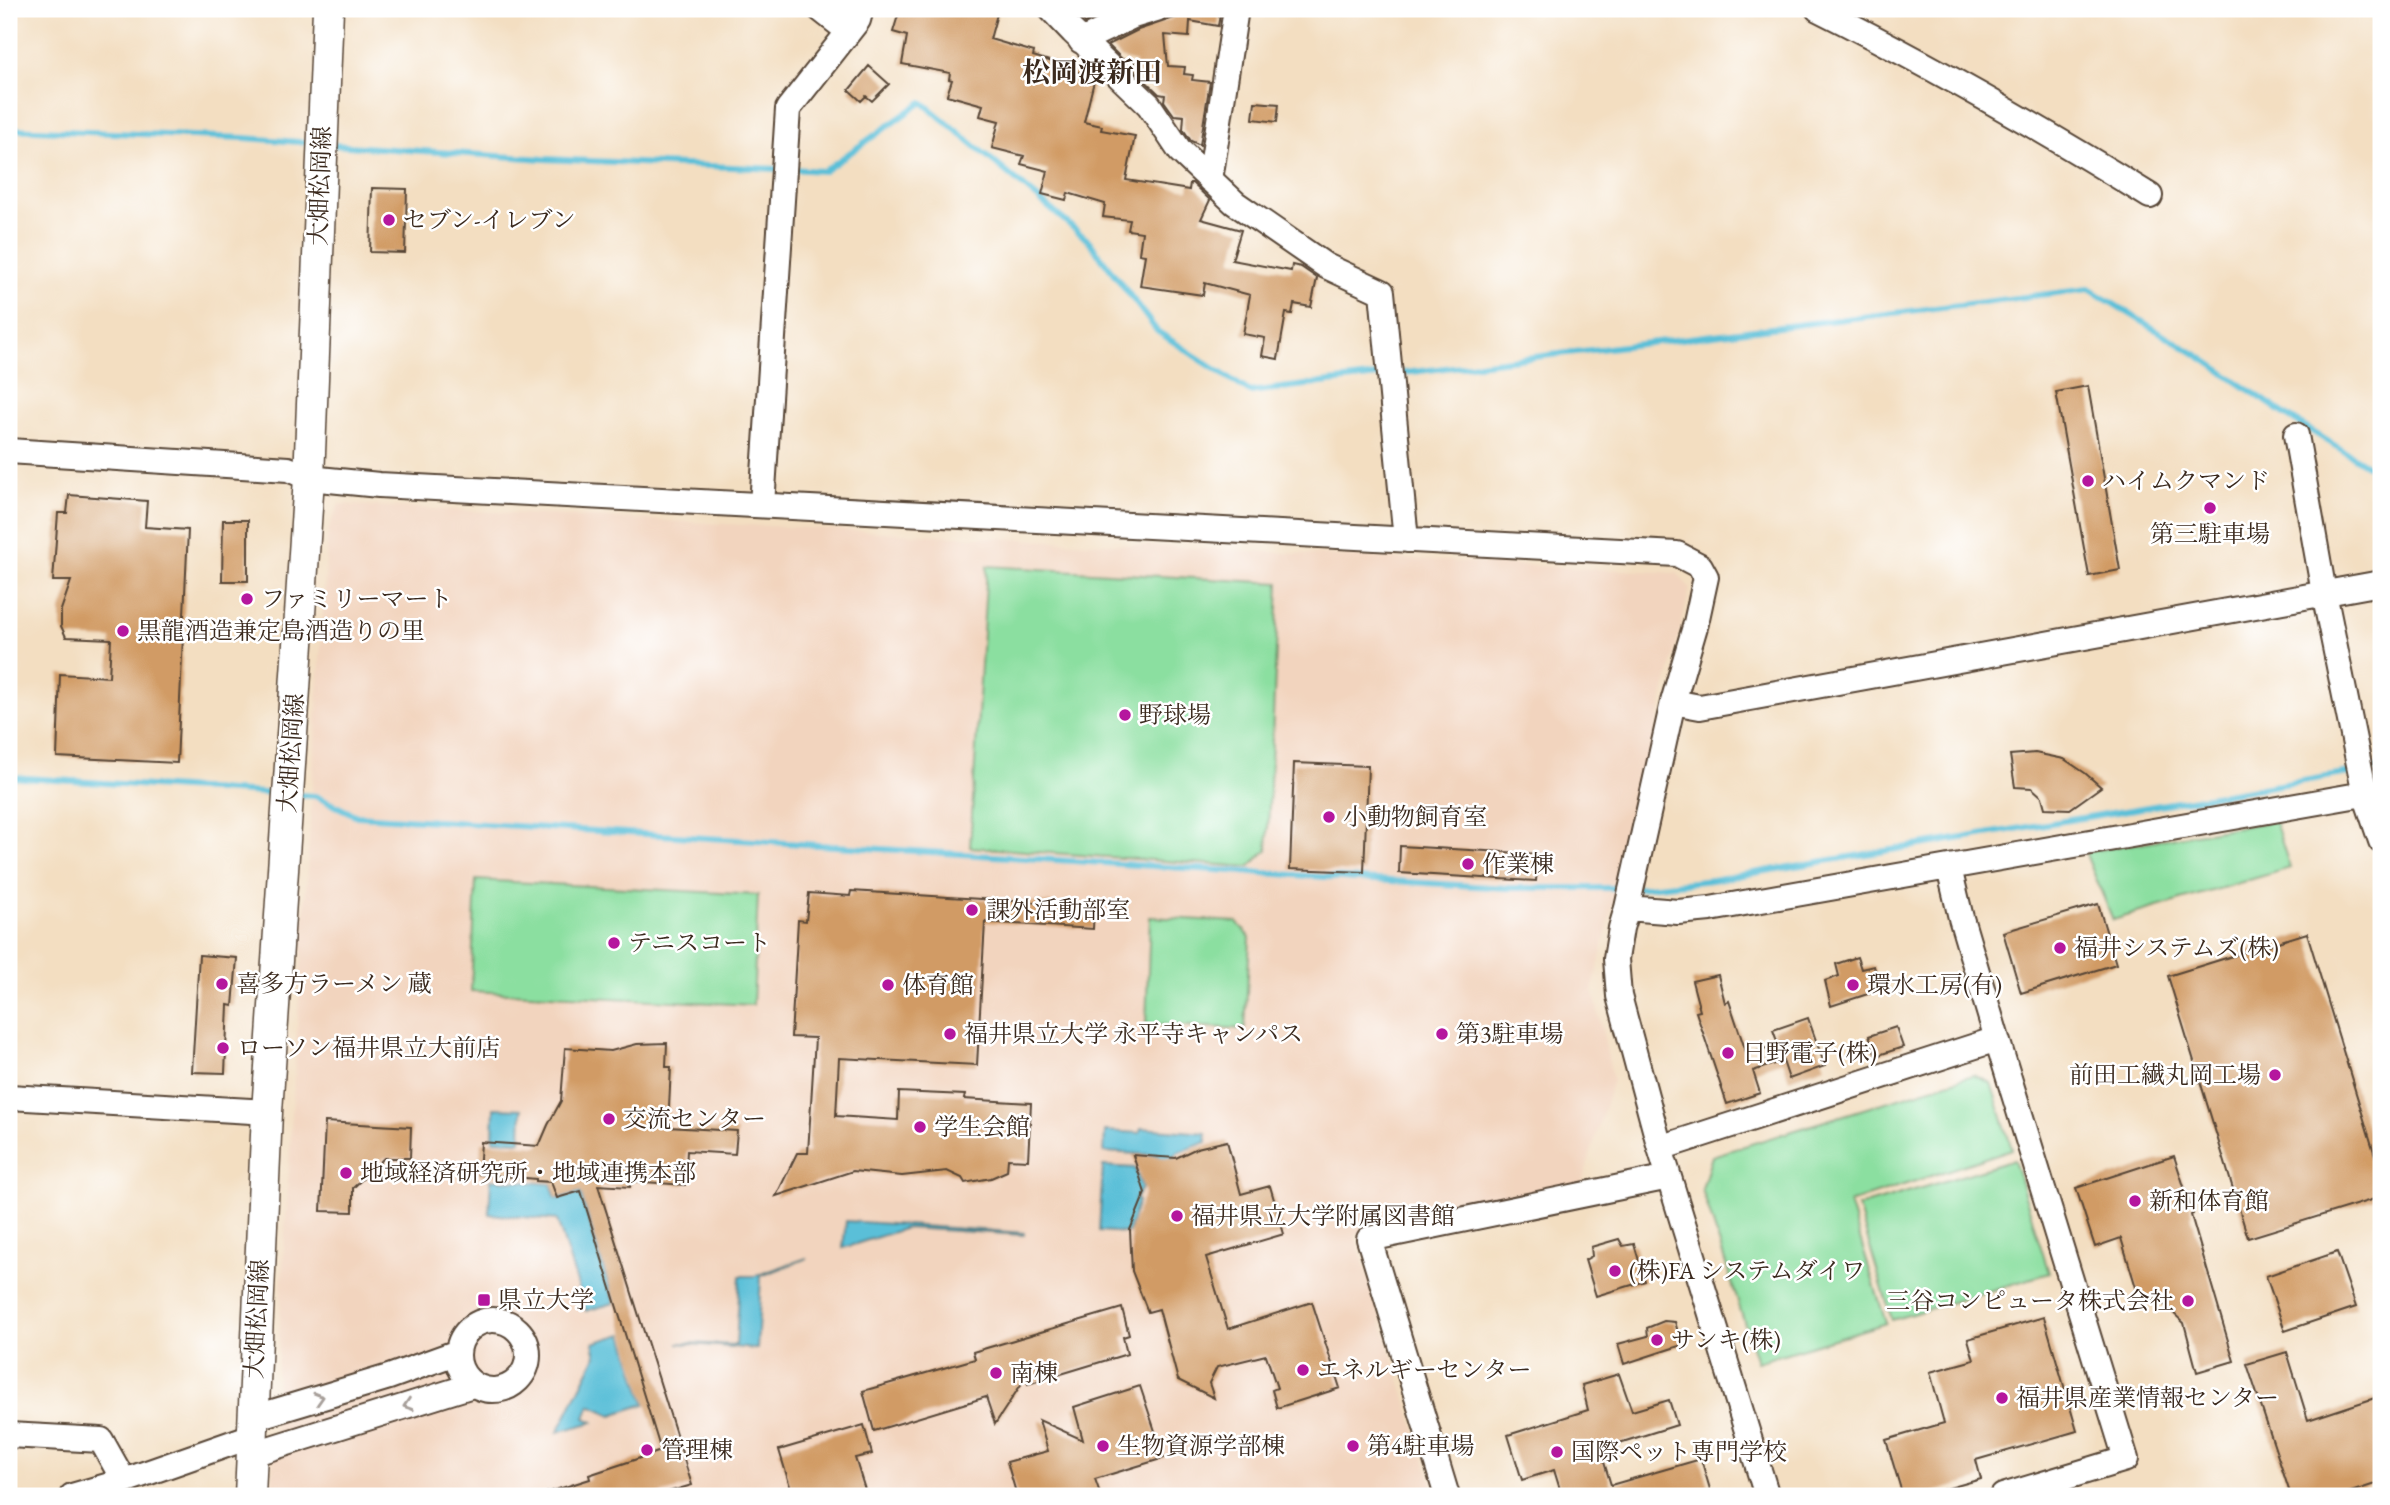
<svg xmlns="http://www.w3.org/2000/svg" width="2390" height="1505" font-family="'EB Garamond','Noto Serif JP',serif">
<rect width="100%" height="100%" fill="#fff"/>
<filter id="ink" filterUnits="userSpaceOnUse"><feTurbulence type="fractalNoise" baseFrequency=".0143" numOctaves="2"/><feDisplacementMap in="SourceGraphic" scale="14" xChannelSelector="R" yChannelSelector="G"/><feConvolveMatrix kernelMatrix="1 2 1 2 8 2 1 2 1" color-interpolation-filters="sRGB"/></filter>
<filter id="wash" filterUnits="userSpaceOnUse"><feTurbulence type="fractalNoise" baseFrequency=".00686" numOctaves="4" result="noise"/><feDisplacementMap in="SourceGraphic" scale="28" xChannelSelector="R" yChannelSelector="G"/><feGaussianBlur stdDeviation="1.57" result="paint"/><feColorMatrix in="noise" values="0 0 0 0 0 0 0 0 0 0 0 0 0 0 0 0 0 1.4 0 .05"/><feComposite in="paint" operator="in"/></filter>
<g filter="url(#wash)">
<rect width="100%" height="100%" fill="#f3dec1"/>
<!-- built -->
<path fill="#f2d4be" d="M 339,504 L 1677,573 L 1690,588 L 1593,988 L 1613,1080 L 1580,1189 L 1355,1235 L 1436,1496 L 271,1496 L 282,1279 L 328,530 Z"/>
<!-- green -->
<path fill="#8bdfa0" stroke="#63845f" stroke-width="2" d="M 987,566 L 1279,583 L 1267,850 L 1249,867 L 970,847 Z
M 2275,821 L 2290,868 L 2113,920 L 2085,852 Z
M 476,880 L 758,895 L 753,1005 L 471,991 Z
M 1150,917 L 1237,922 L 1250,937 L 1245,1029 L 1146,1024 Z
M 1973,1075 L 1991,1083 L 2012,1149 L 1849,1203 L 1886,1323 L 1757,1362 L 1702,1189 L 1712,1156 Z
M 2014,1160 L 2049,1273 L 1892,1320 L 1858,1207 Z"/>
<!-- water -->
<path fill="#5abfd8" stroke="#4a747b" stroke-width="2" d="M 494,1108 L 522,1109 L 521,1141 L 493,1140 Z
M 1141,1128 L 1206,1133 L 1207,1142 L 1179,1152 L 1158,1170 L 1159,1155 L 1104,1152 L 1105,1131 L 1140,1133 Z
M 1103,1166 L 1135,1168 L 1142,1188 L 1135,1199 L 1138,1201 L 1128,1233 L 1099,1231 Z
M 491,1179 L 551,1184 L 556,1199 L 580,1192 L 614,1303 L 586,1311 L 557,1220 L 489,1214 Z
M 846,1221 L 1024,1233 L 1024,1235 L 906,1228 L 843,1248 Z
M 807,1258 L 761,1276 L 757,1349 L 678,1343 L 736,1345 L 740,1276 L 755,1276 Z
M 623,1334 L 645,1404 L 612,1415 L 590,1405 L 585,1418 L 593,1422 L 558,1432 L 596,1356 L 593,1343 Z"/>
<g fill="none" stroke-linecap="round" stroke-linejoin="round">
<!-- stream -->
<path stroke="#5abfd8" stroke-width="6" d="M 9,129 L 245,138 L 314,143
M 332,145 L 544,159 L 779,169
M 790,169 L 824,171 L 922,102 L 1089,241 L 1157,331 L 1250,392 L 1385,375
M 1396,374 L 2089,289 L 2199,356 L 2292,419 L 2381,474
M 2367,770 L 2381,768
M 9,777 L 279,794
M 297,795 L 315,796 L 357,816 L 1342,878 L 1507,888 L 1627,888
M 1638,888 L 1712,880 L 2356,772"/>
</g>
<g id="blocks">
<!-- building -->
<path fill="#d19b65" d="M 900,9 L 977,9 L 997,14 L 990,39 L 1034,52 L 1033,56 L 1056,63 L 1055,66 L 1095,77 L 1084,122 L 1102,126 L 1101,130 L 1135,136 L 1126,180 L 1189,190 L 1190,183 L 1192,183 L 1210,200 L 1201,219 L 1241,230 L 1232,260 L 1291,271 L 1292,265 L 1301,267 L 1317,278 L 1311,307 L 1294,304 L 1292,314 L 1286,313 L 1278,359 L 1262,356 L 1265,338 L 1243,334 L 1250,295 L 1205,283 L 1203,295 L 1140,286 L 1145,255 L 1139,254 L 1142,232 L 1128,230 L 1130,220 L 1103,217 L 1105,204 L 1068,193 L 1066,200 L 1042,194 L 1048,171 L 1021,164 L 1024,156 L 992,148 L 999,121 L 980,116 L 983,105 L 947,95 L 952,80 L 949,79 L 950,73 L 902,64 L 907,36 L 893,32 Z
M 1074,9 L 1114,9 L 1085,23 Z
M 1170,9 L 1221,9 L 1218,26 L 1190,21 L 1189,37 L 1165,35 L 1168,66 L 1185,67 L 1184,74 L 1193,75 L 1192,80 L 1210,82 L 1200,145 L 1191,141 L 1183,129 L 1184,116 L 1174,115 L 1164,101 L 1165,95 L 1159,94 L 1134,70 L 1135,62 L 1122,59 L 1108,45 L 1138,30 L 1174,18 L 1169,17 Z
M 869,66 L 889,84 L 872,101 L 866,96 L 861,101 L 849,90 Z
M 1255,102 L 1279,104 L 1277,122 L 1253,119 Z
M 372,188 L 407,189 L 405,253 L 370,252 Z
M 2088,386 L 2120,570 L 2089,576 L 2056,392 Z
M 69,495 L 147,501 L 145,527 L 188,530 L 177,763 L 57,757 L 60,674 L 109,677 L 111,639 L 66,637 L 61,626 L 61,610 L 71,581 L 53,581 L 58,513 L 67,513 Z
M 223,520 L 248,520 L 248,581 L 222,581 Z
M 2035,753 L 2064,759 L 2085,773 L 2101,787 L 2070,809 L 2045,808 L 2042,797 L 2032,788 L 2015,787 L 2010,755 Z
M 1294,763 L 1368,766 L 1364,872 L 1290,869 Z
M 1400,846 L 1538,854 L 1536,881 L 1399,873 Z
M 851,891 L 1094,906 L 1093,929 L 985,922 L 977,1065 L 839,1058 L 836,1116 L 898,1120 L 899,1092 L 965,1095 L 964,1099 L 1031,1103 L 1028,1160 L 1008,1159 L 1007,1171 L 991,1178 L 965,1183 L 962,1178 L 947,1171 L 902,1176 L 853,1171 L 776,1196 L 797,1153 L 808,1153 L 815,1038 L 791,1037 L 798,920 L 806,921 L 809,893 L 850,896 Z
M 2098,904 L 2116,964 L 2021,993 L 2003,932 Z
M 2307,933 L 2381,1175 L 2381,1197 L 2248,1238 L 2168,976 Z
M 199,955 L 237,958 L 233,1006 L 228,1005 L 225,1073 L 192,1072 Z
M 1857,957 L 1861,969 L 1874,966 L 1880,990 L 1831,1006 L 1825,981 L 1839,976 L 1836,964 Z
M 1718,975 L 1725,1003 L 1729,1001 L 1747,1055 L 1778,1044 L 1773,1030 L 1808,1018 L 1825,1066 L 1789,1079 L 1783,1061 L 1753,1071 L 1760,1093 L 1727,1104 L 1696,1012 L 1700,1011 L 1692,981 Z
M 1896,1027 L 1903,1047 L 1876,1056 L 1869,1036 Z
M 667,1043 L 666,1067 L 671,1067 L 668,1127 L 737,1131 L 735,1154 L 687,1151 L 685,1185 L 631,1181 L 630,1187 L 598,1185 L 692,1485 L 654,1496 L 547,1496 L 546,1493 L 590,1479 L 589,1475 L 661,1451 L 581,1191 L 557,1198 L 551,1182 L 536,1181 L 536,1179 L 479,1174 L 481,1142 L 539,1146 L 548,1125 L 561,1101 L 565,1048 L 611,1051 L 637,1044 Z
M 325,1122 L 411,1127 L 410,1158 L 384,1158 L 353,1188 L 353,1212 L 321,1211 Z
M 1227,1141 L 1241,1194 L 1270,1186 L 1284,1234 L 1206,1257 L 1228,1329 L 1312,1302 L 1340,1388 L 1277,1408 L 1272,1390 L 1277,1388 L 1266,1355 L 1217,1367 L 1209,1383 L 1214,1398 L 1178,1380 L 1159,1309 L 1148,1312 L 1132,1271 L 1130,1230 L 1145,1193 L 1133,1155 L 1176,1158 L 1197,1148 Z
M 2174,1156 L 2193,1214 L 2191,1215 L 2234,1361 L 2197,1372 L 2184,1323 L 2157,1298 L 2141,1304 L 2121,1238 L 2095,1247 L 2076,1188 Z
M 1619,1239 L 1623,1246 L 1634,1244 L 1645,1281 L 1596,1296 L 1585,1260 L 1592,1256 L 1591,1247 Z
M 2337,1252 L 2356,1307 L 2285,1331 L 2266,1276 Z
M 1122,1308 L 1129,1335 L 1123,1337 L 1127,1354 L 1028,1384 L 1026,1377 L 995,1424 L 986,1397 L 874,1431 L 863,1391 L 975,1359 L 973,1352 Z
M 2044,1317 L 2077,1431 L 1976,1460 L 1981,1479 L 1921,1496 L 1903,1496 L 1886,1440 L 1944,1423 L 1930,1372 L 1974,1360 L 1968,1339 Z
M 1664,1321 L 1675,1322 L 1682,1345 L 1624,1364 L 1618,1344 L 1648,1336 L 1647,1328 Z
M 2287,1352 L 2308,1420 L 2381,1396 L 2381,1482 L 2339,1496 L 2291,1496 L 2247,1364 Z
M 1619,1374 L 1632,1411 L 1669,1400 L 1677,1425 L 1600,1449 L 1611,1485 L 1701,1459 L 1712,1496 L 1562,1496 L 1554,1470 L 1522,1480 L 1508,1435 L 1588,1410 L 1582,1385 Z
M 1140,1386 L 1164,1458 L 1095,1479 L 1101,1496 L 1017,1496 L 1007,1462 L 1048,1451 L 1039,1420 L 1083,1440 L 1074,1407 Z
M 864,1425 L 872,1454 L 855,1458 L 867,1496 L 793,1496 L 779,1450 Z"/>
</g>
</g>
<g filter="url(#ink)">
<use href="#blocks" fill-opacity="0" stroke="#574536" stroke-width="2"/>
<g fill="none" stroke-linecap="round" stroke-linejoin="round">
<defs>
<path id="minor" d="M 820,9 L 848,31
M 1051,9 L 1073,32 L 1149,105 L 1180,151 L 1235,203 L 1326,266 L 1382,292 L 1406,540
M 1818,9 C 1932,66 2042,129 2150,196
M 1081,41 L 1133,16 L 1156,9
M 1210,180 L 1236,9
M 2296,435 L 2324,593 L 2365,794 L 2381,841
M 9,451 L 288,469 L 309,478 L 379,485 L 1677,554 L 1700,566 L 1706,577 L 1696,623 L 1673,702
M 762,505 L 788,109 L 858,20 L 861,9
M 1949,868 L 1961,918 L 1997,1039 L 2126,1459 L 2003,1496
M 1627,908 L 1678,912 L 1710,909 L 2381,791
M 9,1097 L 267,1112
M 1660,1148 L 1997,1039
M458 1355a35 35 0 1 1 70 0a35 35 0 1 1-70 0Z
M 253,1418 L 389,1377 L 458,1352
M 9,1435 L 101,1440 L 124,1481
M 252,1454 L 473,1385
M 72,1496 L 124,1481 L 252,1436
M 1447,1496 L 1369,1239 L 1669,1177
M 1767,1496 L 1660,1148 L 1619,996 L 1616,959 L 1621,928 L 1627,908 L 1673,702 L 1700,707 L 2381,583"/>
<path id="major" d="M 250,1496 L 267,1112 L 309,478 L 328,9"/>
</defs>
<!-- minor casing -->
<use href="#minor" stroke="#574536" stroke-width="28"/>
<!-- major casing -->
<use href="#major" stroke="#574536" stroke-width="33"/>
<!-- minor -->
<use href="#minor" stroke="#fff" stroke-width="24"/>
<!-- major -->
<use href="#major" stroke="#fff" stroke-width="30"/>
</g>
<!-- one-way arrows -->
<defs><path id="oneway-chevron" d="M-2-3.5L2.5 0L-2 3.5" fill="none" stroke-width="1.6" stroke-linecap="round" stroke-linejoin="round" transform="scale(1.75)"/></defs>
<g stroke="#a79f9a">
<use href="#oneway-chevron" transform="translate(319 1398) rotate(-17)"/>
<use href="#oneway-chevron" transform="translate(408 1405) rotate(162)"/>
</g>
</g>
<!-- markers -->
<g fill="#b5179e" stroke="#fff" stroke-width="2.5">
<circle cx="389" cy="220" r="7"/>
<circle cx="2088" cy="481" r="7"/>
<circle cx="2210" cy="508" r="7"/>
<circle cx="247" cy="599" r="7"/>
<circle cx="123" cy="631" r="7"/>
<circle cx="1125" cy="715" r="7"/>
<circle cx="1329" cy="817" r="7"/>
<circle cx="1468" cy="864" r="7"/>
<circle cx="972" cy="910" r="7"/>
<circle cx="614" cy="943" r="7"/>
<circle cx="2060" cy="948" r="7"/>
<circle cx="222" cy="984" r="7"/>
<circle cx="888" cy="985" r="7"/>
<circle cx="1853" cy="985" r="7"/>
<circle cx="950" cy="1034" r="7"/>
<circle cx="1442" cy="1034" r="7"/>
<circle cx="223" cy="1048" r="7"/>
<circle cx="1728" cy="1053" r="7"/>
<circle cx="2275" cy="1075" r="7"/>
<circle cx="609" cy="1119" r="7"/>
<circle cx="920" cy="1127" r="7"/>
<circle cx="346" cy="1173" r="7"/>
<circle cx="2135" cy="1201" r="7"/>
<circle cx="1177" cy="1216" r="7"/>
<circle cx="1615" cy="1271" r="7"/>
<rect x="477" y="1293" width="14" height="14" rx="3.5"/>
<circle cx="2188" cy="1301" r="7"/>
<circle cx="1657" cy="1340" r="7"/>
<circle cx="1303" cy="1370" r="7"/>
<circle cx="996" cy="1373" r="7"/>
<circle cx="2002" cy="1398" r="7"/>
<circle cx="1103" cy="1446" r="7"/>
<circle cx="1353" cy="1446" r="7"/>
<circle cx="647" cy="1450" r="7"/>
<circle cx="1557" cy="1452" r="7"/>
</g>
<g text-anchor="middle" stroke-width="5" stroke-linejoin="round" paint-order="stroke">
<!-- street labels -->
<g font-size="24" fill="#3b2a1e" stroke="#fff">
<text transform="translate(320 186) rotate(-88)" y="8">大畑松岡線</text>
<text transform="translate(291 753) rotate(-86)" y="8">大畑松岡線</text>
<text transform="translate(257 1319) rotate(-87)" y="8">大畑松岡線</text>
</g>
<!-- poi labels -->
<g font-size="24" fill="#3b2a1e" stroke="#fff" text-anchor="start">
<text x="403" y="228">セブン-イレブン</text>
<text x="2102" y="489">ハイムクマンド</text>
<text x="2210" y="542" text-anchor="middle">第三駐車場</text>
<text x="261" y="607">ファミリーマート</text>
<text x="137" y="639">黒龍酒造兼定島酒造りの里</text>
<text x="1139" y="723">野球場</text>
<text x="1343" y="825">小動物飼育室</text>
<text x="1482" y="872">作業棟</text>
<text x="986" y="918">課外活動部室</text>
<text x="628" y="951">テニスコート</text>
<text x="2074" y="956">福井システムズ(株)</text>
<text x="236" y="992">喜多方ラーメン 蔵</text>
<text x="902" y="993">体育館</text>
<text x="1867" y="993">環水工房(有)</text>
<text x="964" y="1042">福井県立大学 永平寺キャンパス</text>
<text x="1456" y="1042">第3駐車場</text>
<text x="237" y="1056">ローソン福井県立大前店</text>
<text x="1742" y="1061">日野電子(株)</text>
<text x="2261" y="1083" text-anchor="end">前田工繊丸岡工場</text>
<text x="623" y="1127">交流センター</text>
<text x="934" y="1135">学生会館</text>
<text x="360" y="1181">地域経済研究所・地域連携本部</text>
<text x="2149" y="1209">新和体育館</text>
<text x="1191" y="1224">福井県立大学附属図書館</text>
<text x="1629" y="1279">(株)FA システムダイワ</text>
<text x="498" y="1308">県立大学</text>
<text x="2174" y="1309" text-anchor="end">三谷コンピュータ株式会社</text>
<text x="1671" y="1348">サンキ(株)</text>
<text x="1317" y="1378">エネルギーセンター</text>
<text x="1010" y="1381">南棟</text>
<text x="2016" y="1406">福井県産業情報センター</text>
<text x="1117" y="1454">生物資源学部棟</text>
<text x="1367" y="1454">第4駐車場</text>
<text x="661" y="1458">管理棟</text>
<text x="1571" y="1460">国際ペット専門学校</text>
</g>
<!-- quarter labels -->
<g font-size="28" font-weight="bold" fill="#3b2a1e" stroke="#fff">
<text x="1092" y="82">松岡渡新田</text>
</g>
</g>
<!-- margin -->
<rect width="2390" height="1505" fill="none" stroke="#fff" stroke-width="35"/>
</svg>
